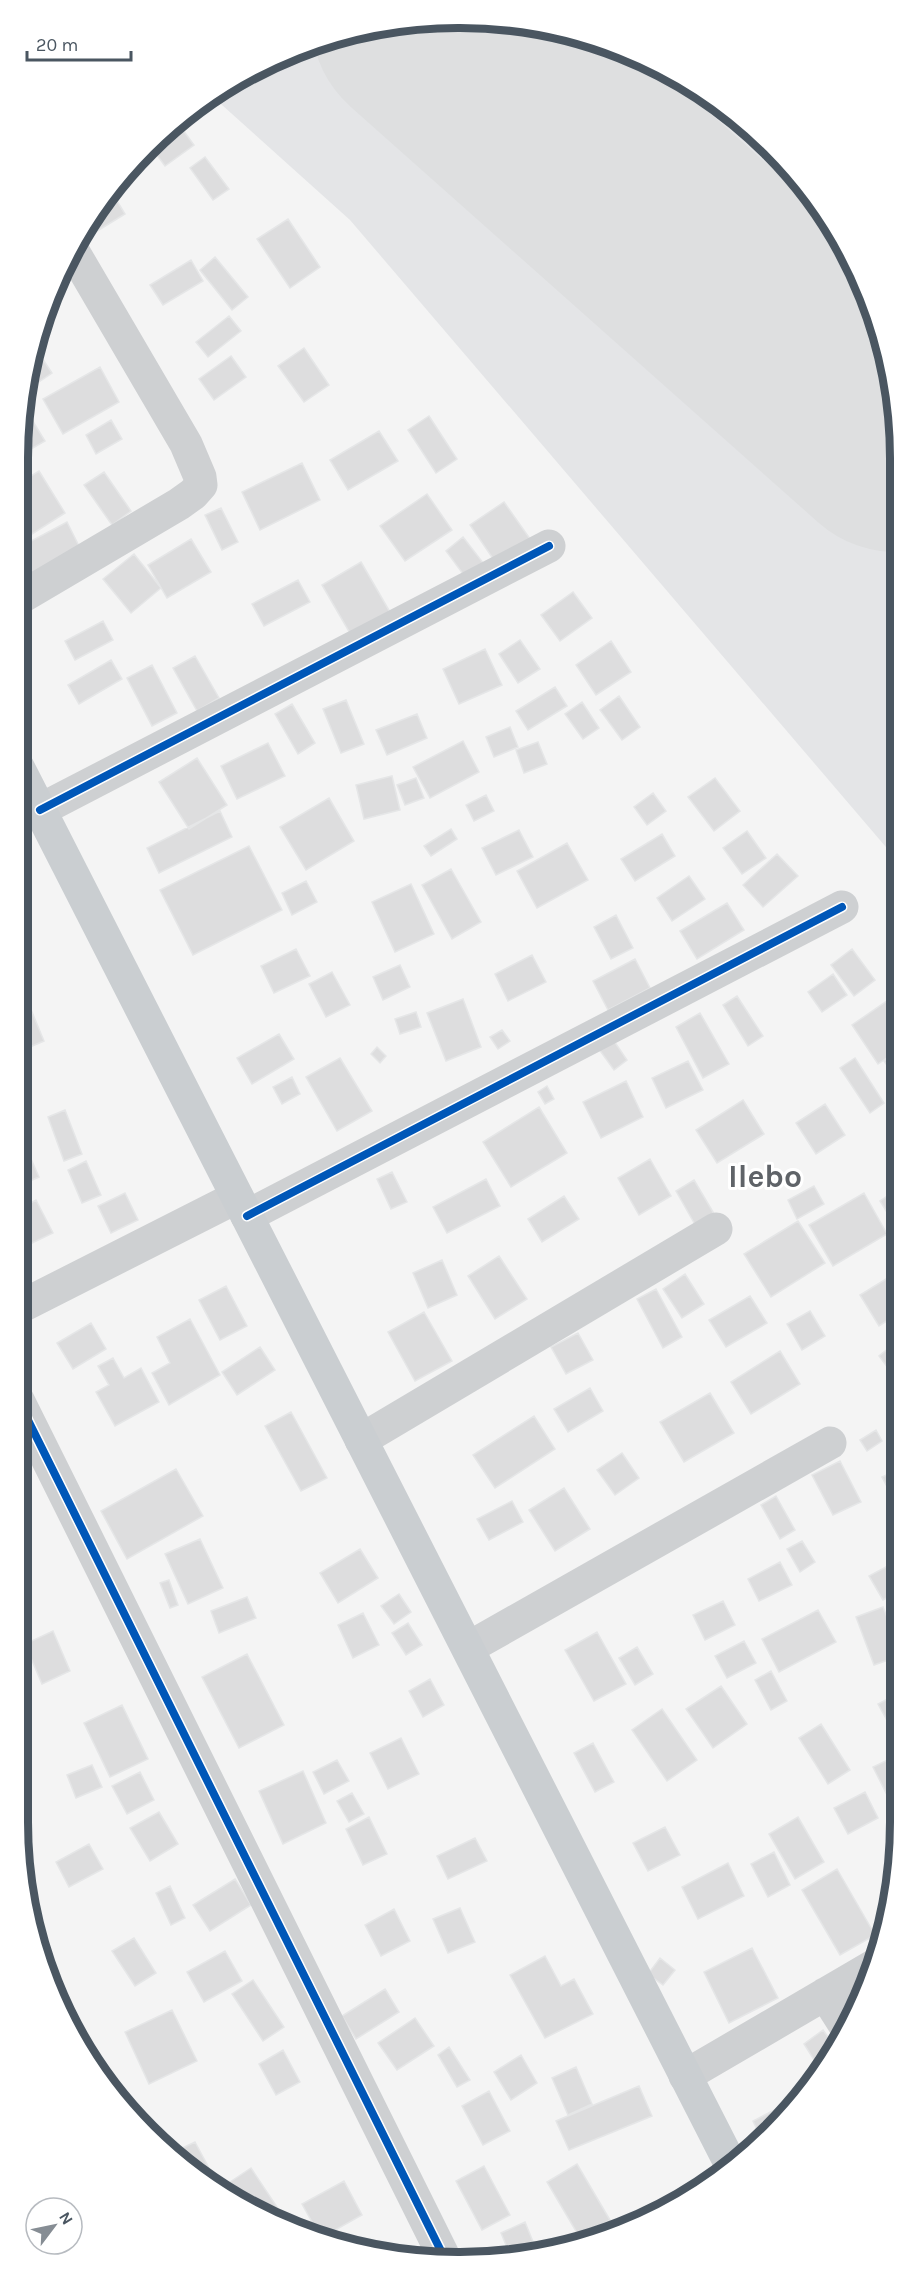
<svg xmlns="http://www.w3.org/2000/svg" width="918" height="2280" font-family="Karla,sans-serif">
<rect width="100%" height="100%" fill="#f4f4f4"/>
<!-- airport -->
<path fill="#e4e5e7" d="M 430,19 L 516,22 L 600,41 L 704,93 L 791,168 L 866,290 L 896,401 L 897,860 L 350,220 L 212,96 L 264,64 L 345,33 Z"/>
<g fill="none" stroke-linecap="round" stroke-linejoin="round">
<!-- runway -->
<path stroke="#dedfe0" stroke-width="234" d="M 428,19 L 896,435"/>
</g>
<!-- building -->
<path fill="#ddddde" stroke="#e5e6e7" stroke-width="1.5" d="M 180,126 L 194,145 L 165,166 L 151,147 Z
M 205,157 L 229,189 L 213,200 L 190,168 Z
M 111,191 L 125,214 L 86,238 L 82,231 Z
M 288,219 L 320,267 L 290,288 L 257,239 Z
M 215,257 L 248,297 L 232,310 L 200,270 Z
M 191,260 L 203,281 L 163,305 L 150,285 Z
M 229,316 L 241,331 L 208,357 L 196,342 Z
M 304,348 L 329,385 L 304,402 L 278,366 Z
M 36,349 L 52,373 L 30,388 Z
M 231,356 L 246,377 L 214,400 L 199,379 Z
M 100,367 L 119,402 L 63,434 L 43,399 Z
M 26,410 L 45,441 L 19,456 L 19,455 Z
M 429,416 L 457,459 L 436,473 L 408,430 Z
M 111,420 L 122,439 L 96,454 L 86,435 Z
M 379,431 L 398,461 L 348,490 L 330,460 Z
M 302,463 L 320,500 L 260,530 L 242,492 Z
M 39,471 L 65,513 L 29,536 L 18,519 L 18,484 Z
M 104,472 L 131,511 L 112,525 L 84,485 Z
M 427,494 L 452,530 L 405,561 L 380,526 Z
M 504,502 L 533,543 L 498,566 L 470,525 Z
M 221,508 L 238,542 L 222,550 L 205,515 Z
M 67,522 L 80,548 L 32,574 L 18,548 Z
M 463,537 L 484,564 L 466,578 L 446,551 Z
M 191,539 L 211,572 L 167,598 L 148,565 Z
M 134,554 L 161,588 L 131,613 L 103,579 Z
M 361,562 L 390,612 L 351,635 L 322,585 Z
M 298,580 L 310,602 L 264,626 L 252,604 Z
M 573,592 L 592,618 L 560,641 L 541,615 Z
M 103,621 L 113,640 L 75,660 L 65,641 Z
M 520,640 L 540,669 L 518,683 L 499,654 Z
M 611,641 L 631,672 L 596,695 L 576,665 Z
M 485,649 L 502,685 L 459,704 L 443,669 Z
M 195,656 L 219,698 L 197,711 L 173,668 Z
M 111,660 L 122,679 L 79,704 L 68,685 Z
M 152,665 L 177,713 L 152,726 L 127,678 Z
M 555,687 L 567,706 L 528,730 L 516,711 Z
M 619,696 L 640,727 L 622,740 L 600,710 Z
M 346,700 L 364,744 L 341,753 L 323,709 Z
M 582,702 L 599,728 L 583,739 L 565,714 Z
M 292,704 L 315,743 L 298,754 L 275,714 Z
M 417,714 L 427,738 L 387,755 L 376,730 Z
M 510,727 L 518,747 L 494,757 L 486,737 Z
M 463,741 L 479,772 L 430,798 L 413,767 Z
M 538,742 L 547,764 L 524,773 L 516,750 Z
M 268,743 L 285,776 L 237,799 L 221,766 Z
M 197,758 L 227,805 L 189,829 L 159,782 Z
M 392,776 L 400,810 L 364,819 L 356,785 Z
M 416,778 L 424,798 L 405,805 L 397,785 Z
M 715,778 L 740,811 L 714,831 L 688,797 Z
M 653,793 L 666,811 L 647,825 L 634,807 Z
M 486,795 L 494,811 L 474,821 L 466,805 Z
M 329,798 L 354,841 L 306,870 L 280,827 Z
M 220,811 L 232,837 L 159,873 L 147,848 Z
M 451,829 L 457,839 L 431,856 L 424,846 Z
M 519,830 L 533,857 L 496,875 L 482,848 Z
M 747,831 L 766,858 L 742,874 L 723,848 Z
M 662,834 L 675,856 L 635,881 L 621,859 Z
M 567,843 L 588,880 L 537,908 L 517,871 Z
M 249,846 L 282,910 L 193,955 L 160,890 Z
M 777,854 L 798,876 L 763,907 L 743,885 Z
M 451,869 L 481,922 L 452,939 L 422,885 Z
M 18,876 L 25,890 L 18,893 Z
M 689,876 L 705,899 L 672,921 L 657,898 Z
M 306,881 L 317,902 L 292,915 L 282,893 Z
M 411,884 L 434,934 L 395,952 L 372,902 Z
M 727,903 L 744,930 L 697,959 L 680,931 Z
M 616,915 L 633,948 L 611,959 L 594,927 Z
M 296,949 L 310,976 L 274,993 L 261,966 Z
M 852,949 L 875,980 L 854,996 L 831,965 Z
M 532,955 L 546,982 L 508,1001 L 495,974 Z
M 635,959 L 650,988 L 608,1010 L 593,981 Z
M 400,965 L 410,987 L 383,1000 L 373,977 Z
M 332,972 L 350,1005 L 326,1017 L 309,984 Z
M 833,974 L 847,995 L 822,1012 L 808,992 Z
M 897,994 L 898,1050 L 878,1064 L 852,1025 Z
M 25,995 L 44,1041 L 18,1052 L 18,998 Z
M 737,996 L 763,1036 L 748,1046 L 723,1005 Z
M 463,999 L 481,1047 L 446,1061 L 427,1013 Z
M 416,1012 L 421,1027 L 400,1034 L 395,1019 Z
M 700,1013 L 729,1064 L 703,1078 L 676,1027 Z
M 502,1030 L 510,1041 L 498,1049 L 490,1037 Z
M 279,1034 L 294,1059 L 252,1084 L 237,1058 Z
M 612,1038 L 627,1060 L 614,1070 L 598,1048 Z
M 377,1047 L 386,1056 L 380,1063 L 371,1054 Z
M 898,1051 L 898,1081 L 884,1061 Z
M 340,1058 L 372,1111 L 337,1131 L 306,1077 Z
M 855,1058 L 884,1103 L 870,1113 L 840,1068 Z
M 688,1061 L 703,1090 L 666,1108 L 652,1078 Z
M 292,1077 L 300,1094 L 282,1104 L 273,1087 Z
M 626,1081 L 643,1117 L 601,1138 L 583,1102 Z
M 547,1086 L 554,1099 L 545,1104 L 538,1092 Z
M 743,1100 L 764,1134 L 717,1163 L 696,1130 Z
M 825,1104 L 845,1135 L 816,1154 L 796,1123 Z
M 539,1107 L 567,1153 L 511,1187 L 483,1142 Z
M 65,1110 L 82,1154 L 64,1161 L 48,1117 Z
M 18,1129 L 39,1177 L 18,1186 Z
M 650,1159 L 671,1196 L 639,1215 L 618,1178 Z
M 86,1161 L 101,1195 L 82,1203 L 68,1170 Z
M 392,1172 L 407,1202 L 391,1209 L 377,1179 Z
M 486,1179 L 500,1206 L 447,1233 L 433,1207 Z
M 694,1180 L 716,1217 L 697,1228 L 676,1191 Z
M 814,1186 L 824,1204 L 797,1219 L 788,1200 Z
M 898,1189 L 898,1225 L 896,1227 L 880,1201 Z
M 125,1193 L 138,1220 L 111,1233 L 98,1206 Z
M 864,1193 L 887,1234 L 833,1266 L 809,1225 Z
M 564,1196 L 579,1219 L 542,1242 L 528,1219 Z
M 36,1200 L 53,1233 L 28,1245 L 18,1225 L 18,1210 Z
M 798,1221 L 825,1263 L 771,1297 L 744,1254 Z
M 499,1256 L 527,1299 L 495,1319 L 468,1276 Z
M 442,1260 L 457,1295 L 428,1308 L 413,1273 Z
M 899,1271 L 899,1313 L 879,1326 L 860,1295 Z
M 685,1274 L 704,1304 L 682,1318 L 663,1289 Z
M 226,1286 L 247,1326 L 220,1340 L 199,1300 Z
M 656,1289 L 682,1337 L 663,1348 L 637,1299 Z
M 750,1296 L 767,1323 L 726,1347 L 709,1320 Z
M 810,1311 L 825,1336 L 802,1350 L 787,1324 Z
M 424,1312 L 452,1361 L 415,1381 L 388,1332 Z
M 190,1319 L 220,1375 L 169,1405 L 152,1373 L 170,1363 L 157,1337 Z
M 91,1323 L 106,1349 L 73,1369 L 57,1343 Z
M 578,1333 L 593,1360 L 566,1374 L 551,1347 Z
M 899,1340 L 899,1378 L 897,1380 L 879,1356 Z
M 260,1347 L 275,1370 L 237,1395 L 222,1372 Z
M 780,1351 L 800,1384 L 751,1414 L 731,1382 Z
M 113,1358 L 124,1378 L 141,1368 L 159,1402 L 115,1426 L 96,1392 L 109,1385 L 98,1366 Z
M 590,1388 L 603,1411 L 568,1432 L 554,1409 Z
M 710,1393 L 734,1433 L 684,1462 L 660,1422 Z
M 291,1412 L 327,1478 L 301,1491 L 265,1426 Z
M 534,1416 L 555,1449 L 495,1488 L 473,1455 Z
M 899,1418 L 899,1441 L 888,1425 Z
M 876,1430 L 882,1441 L 867,1451 L 860,1440 Z
M 622,1453 L 639,1478 L 615,1495 L 597,1470 Z
M 840,1461 L 861,1502 L 833,1515 L 812,1475 Z
M 176,1469 L 203,1516 L 127,1559 L 101,1511 Z
M 899,1469 L 899,1497 L 894,1500 L 882,1477 Z
M 18,1483 L 26,1495 L 18,1499 Z
M 564,1488 L 590,1529 L 555,1551 L 529,1510 Z
M 776,1496 L 795,1530 L 780,1539 L 761,1505 Z
M 512,1501 L 523,1522 L 489,1540 L 477,1519 Z
M 200,1539 L 223,1588 L 188,1604 L 165,1554 Z
M 802,1541 L 815,1562 L 800,1572 L 787,1549 Z
M 360,1549 L 378,1578 L 338,1603 L 320,1573 Z
M 897,1561 L 899,1565 L 899,1591 L 883,1600 L 869,1576 Z
M 780,1562 L 792,1585 L 759,1601 L 748,1579 Z
M 169,1580 L 178,1605 L 170,1608 L 160,1583 Z
M 399,1594 L 411,1612 L 394,1624 L 381,1606 Z
M 247,1597 L 256,1618 L 219,1633 L 211,1611 Z
M 723,1601 L 735,1625 L 705,1640 L 693,1615 Z
M 883,1607 L 900,1650 L 900,1656 L 874,1665 L 856,1617 Z
M 818,1610 L 836,1642 L 779,1672 L 762,1639 Z
M 363,1613 L 379,1645 L 353,1658 L 338,1625 Z
M 408,1623 L 422,1645 L 406,1655 L 392,1633 Z
M 53,1631 L 70,1671 L 42,1684 L 25,1644 Z
M 597,1632 L 626,1684 L 594,1701 L 565,1650 Z
M 744,1641 L 756,1663 L 727,1678 L 715,1656 Z
M 637,1647 L 653,1674 L 635,1685 L 619,1658 Z
M 247,1654 L 284,1725 L 239,1748 L 202,1677 Z
M 771,1671 L 787,1701 L 771,1710 L 755,1680 Z
M 430,1679 L 444,1705 L 423,1717 L 409,1691 Z
M 721,1686 L 747,1724 L 713,1748 L 686,1709 Z
M 899,1693 L 900,1694 L 900,1744 L 878,1704 Z
M 122,1705 L 148,1759 L 110,1777 L 84,1723 Z
M 662,1709 L 697,1760 L 667,1781 L 632,1730 Z
M 821,1724 L 850,1770 L 828,1784 L 799,1738 Z
M 401,1738 L 419,1774 L 388,1789 L 370,1753 Z
M 593,1743 L 614,1782 L 595,1792 L 574,1753 Z
M 900,1754 L 900,1801 L 892,1805 L 873,1767 Z
M 337,1760 L 349,1781 L 324,1794 L 313,1772 Z
M 92,1765 L 102,1787 L 76,1798 L 67,1775 Z
M 303,1771 L 326,1823 L 283,1844 L 259,1791 Z
M 140,1772 L 154,1800 L 127,1814 L 112,1786 Z
M 865,1792 L 878,1818 L 848,1834 L 834,1808 Z
M 352,1793 L 364,1814 L 349,1822 L 337,1801 Z
M 159,1812 L 178,1844 L 150,1861 L 130,1828 Z
M 369,1817 L 387,1854 L 363,1865 L 346,1829 Z
M 798,1817 L 824,1862 L 795,1879 L 769,1834 Z
M 665,1827 L 680,1855 L 648,1871 L 633,1843 Z
M 475,1838 L 487,1861 L 448,1879 L 437,1856 Z
M 89,1844 L 103,1869 L 69,1887 L 56,1862 Z
M 774,1852 L 790,1885 L 768,1897 L 751,1864 Z
M 728,1863 L 744,1896 L 698,1919 L 682,1887 Z
M 837,1869 L 875,1935 L 840,1955 L 802,1890 Z
M 235,1879 L 251,1905 L 210,1931 L 193,1905 Z
M 170,1886 L 185,1918 L 171,1925 L 156,1893 Z
M 460,1908 L 475,1942 L 448,1953 L 433,1919 Z
M 394,1909 L 410,1941 L 381,1956 L 365,1925 Z
M 134,1938 L 156,1973 L 135,1986 L 112,1951 Z
M 752,1948 L 778,1998 L 729,2023 L 704,1972 Z
M 225,1951 L 242,1981 L 204,2002 L 187,1972 Z
M 545,1956 L 561,1986 L 574,1979 L 593,2014 L 545,2038 L 510,1975 Z
M 660,1958 L 675,1970 L 663,1985 L 648,1974 Z
M 253,1980 L 284,2027 L 263,2041 L 232,1994 Z
M 385,1989 L 399,2012 L 356,2039 L 342,2016 Z
M 172,2010 L 197,2061 L 149,2084 L 125,2032 Z
M 415,2018 L 434,2046 L 397,2070 L 378,2043 Z
M 823,2030 L 833,2044 L 827,2056 L 816,2063 L 804,2044 Z
M 449,2047 L 470,2080 L 457,2087 L 438,2055 Z
M 283,2050 L 300,2082 L 276,2095 L 259,2064 Z
M 521,2055 L 537,2083 L 511,2100 L 494,2072 Z
M 576,2067 L 592,2104 L 568,2115 L 552,2078 Z
M 639,2086 L 652,2116 L 569,2150 L 556,2121 Z
M 489,2091 L 510,2131 L 483,2145 L 462,2106 Z
M 804,2094 L 781,2115 L 778,2108 Z
M 778,2108 L 781,2115 L 760,2136 L 753,2121 Z
M 195,2142 L 209,2168 L 202,2173 L 176,2151 Z
M 577,2164 L 610,2220 L 580,2238 L 547,2182 Z
M 484,2166 L 510,2215 L 482,2230 L 456,2181 Z
M 251,2168 L 281,2213 L 272,2218 L 239,2203 L 221,2188 Z
M 344,2181 L 362,2215 L 321,2238 L 302,2204 Z
M 525,2222 L 538,2254 L 510,2255 L 501,2233 Z
M 358,2239 L 363,2249 L 346,2245 Z"/>
<g fill="none" stroke-linecap="round" stroke-linejoin="round">
<!-- minor -->
<path stroke="#ced0d2" stroke-width="33" d="M 18,599 L 179,504 L 193,494 L 201,485 L 200,477 L 186,444 L 73,251
M 40,810 L 549,546
M 247,1216 L 842,907
M 18,1308 L 237,1197
M 18,1400 L 444,2257
M 361,1440 L 716,1229
M 468,1648 L 830,1443
M 825,1994 L 844,2024
M 685,2076 L 875,1965"/>
<!-- major -->
<path stroke="#caced1" stroke-width="33" d="M 18,767 L 730,2163"/>
<defs>
<path id="cycleway" d="M 40,810 L 549,546
M 247,1216 L 842,907
M 18,1400 L 444,2257"/>
</defs>
<!-- cycleway casing -->
<use href="#cycleway" stroke="#fff" stroke-width="11"/>
<!-- cycleway -->
<use href="#cycleway" stroke="#0057b8" stroke-width="8"/>
</g>
<g text-anchor="middle" stroke-width="6" stroke-linejoin="round" paint-order="stroke">
<!-- town labels -->
<g font-size="32" font-weight="bold" fill="#5f6368" stroke="#fff">
<text x="765" y="1187">Ilebo</text>
</g>
</g>
<!-- crop -->
<path d="M0 0H918V2280H0ZM458 28H460A430 430 0 0 1 890 458V1822A430 430 0 0 1 460 2252H458A430 430 0 0 1 28 1822V458A430 430 0 0 1 458 28Z" fill="#fff" fill-rule="evenodd"/>
<path fill="none" stroke="#4a5661" stroke-width="8" d="M458 28H460A430 430 0 0 1 890 458V1822A430 430 0 0 1 460 2252H458A430 430 0 0 1 28 1822V458A430 430 0 0 1 458 28Z"/>
<!-- north arrow -->
<g transform="translate(54 2226) rotate(58)"><circle r="28" fill="#ffffff" stroke="#b7bbc0" stroke-width="1.5"/>
<path d="M0-4.5L10 22L0 15L-10 22Z" fill="#868d94"/>
<text y="-9" font-size="16" font-weight="bold" text-anchor="middle" fill="#4a5661">N</text>
</g>
<!-- scale -->
<path d="M27 51v9h104v-9" fill="none" stroke="#4a5661" stroke-width="3"/>
<text x="36" y="51" font-size="18" fill="#4a5661" stroke="#ffffff" stroke-width="4.5" paint-order="stroke">20 m</text>
</svg>
